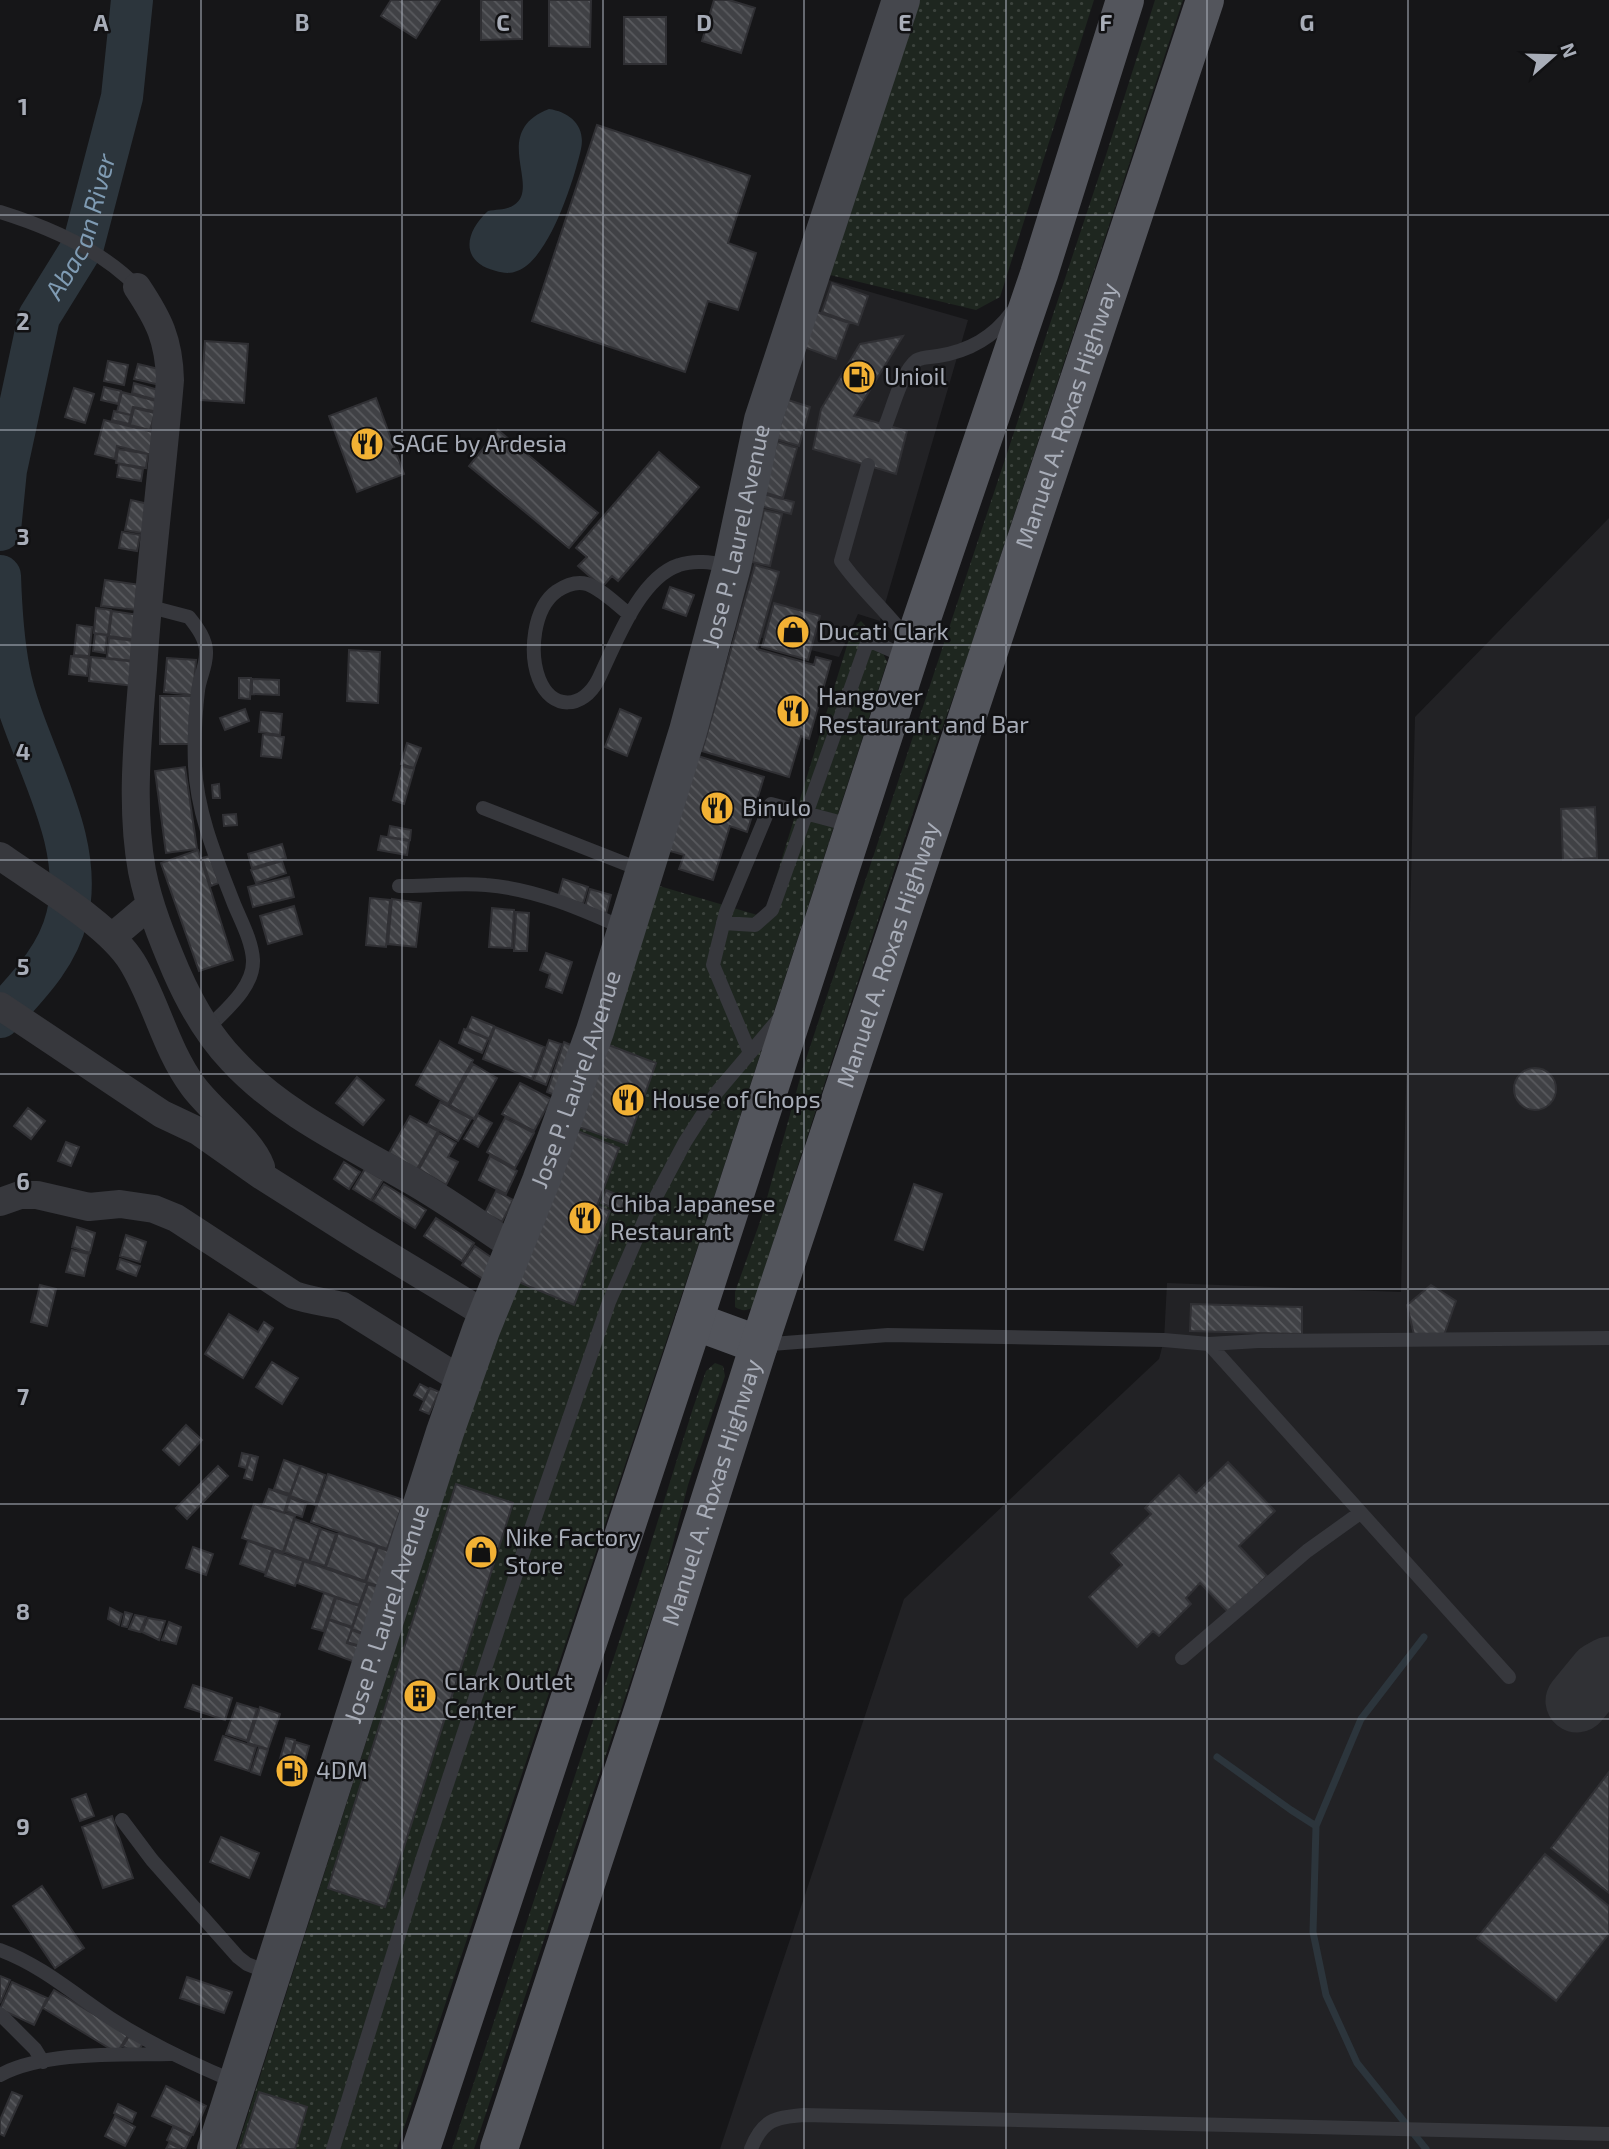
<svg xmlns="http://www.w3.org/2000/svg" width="1609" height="2149" font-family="'Exo 2',sans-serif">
<defs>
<pattern id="grass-dots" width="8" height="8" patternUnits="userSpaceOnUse" patternTransform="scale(1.75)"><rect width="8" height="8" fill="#1e261f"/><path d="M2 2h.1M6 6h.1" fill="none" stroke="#3c433d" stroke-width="1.8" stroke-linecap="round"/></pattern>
<pattern id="building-back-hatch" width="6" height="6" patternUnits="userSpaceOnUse" patternTransform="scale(1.75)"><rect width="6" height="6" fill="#404145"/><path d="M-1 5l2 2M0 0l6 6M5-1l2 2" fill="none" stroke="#595a5e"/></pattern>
</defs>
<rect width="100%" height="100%" fill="#161618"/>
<!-- built -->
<path fill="#222225" d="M 825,279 L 968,320 L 880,621 L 858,614 L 839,657 L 730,630 L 765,461 Z
M 1609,518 L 1609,2149 L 720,2149 L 904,1599 L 1159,1359 L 1164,1340 L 1167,1283 L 1401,1292 L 1415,717 Z"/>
<!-- grass -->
<path fill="url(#grass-dots)" d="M 917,0 L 1094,0 L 1000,297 L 976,310 L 826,274 Z
M 1155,0 L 1183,0 L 963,670 L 926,773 L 798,1165 L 752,1308 C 745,1311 742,1311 735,1307 L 735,1292 L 762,1216 L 802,1071 L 1106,155 Z
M 861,621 L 875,636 L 887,662 L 705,1225 L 397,2149 L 237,2149 L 509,1291 L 656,885 L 764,917 L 852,629 Z
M 715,1363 L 723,1366 L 725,1376 L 688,1485 L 662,1587 L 474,2149 L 452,2149 L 641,1575 L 693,1408 L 706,1371 Z"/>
<!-- water -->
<path fill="#2c353c" d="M 549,109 C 570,112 586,126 581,149 C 574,180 549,260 517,271 C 511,274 502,273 496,271 C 460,262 464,233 488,211 C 497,209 507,210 514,205 C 542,187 489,132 549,109 Z"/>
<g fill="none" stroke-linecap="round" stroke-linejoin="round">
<!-- stream -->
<path stroke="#2c353c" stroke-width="7" d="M 1424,1637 L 1361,1719 L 1316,1826 L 1313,1932 L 1326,1995 L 1357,2063 L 1426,2149
M 1217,1757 L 1291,1810 L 1316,1826"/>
<!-- river -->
<g stroke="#2c353c" stroke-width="42">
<path id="s1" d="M 0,530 L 6,470 L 39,317 L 83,246 L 122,97 L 132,0"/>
<path d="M 0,576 C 1,607 3,640 9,671 C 24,750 87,835 67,917 C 57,958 27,987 0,1017"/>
</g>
<!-- taxiway -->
<path stroke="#303135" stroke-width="63" d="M 1577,1701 L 1600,1673 L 1609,1668"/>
</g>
<!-- building -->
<path fill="url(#building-back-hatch)" stroke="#303034" stroke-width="2" d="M 391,0 L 440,0 L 416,38 L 381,16 Z
M 481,0 L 522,0 L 522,39 L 481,40 Z
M 549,0 L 591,0 L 590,47 L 549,46 Z
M 714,0 L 729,0 L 755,8 L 741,53 L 702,41 Z
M 624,17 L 666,17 L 666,64 L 624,64 Z
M 597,125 L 750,176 L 728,243 L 756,253 L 738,310 L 708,301 L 685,372 L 532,321 Z
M 832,283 L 868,296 L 858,325 L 822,312 Z
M 814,311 L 849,323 L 836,359 L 801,346 Z
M 903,336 L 854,416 L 907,431 L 896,474 L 813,449 L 821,409 L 860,344 Z
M 205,341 L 248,344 L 244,403 L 201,400 Z
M 108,361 L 128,365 L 124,385 L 104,381 Z
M 138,364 L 163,370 L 160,385 L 134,379 Z
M 134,383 L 162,391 L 160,401 L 132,393 Z
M 104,387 L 121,391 L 118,404 L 101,400 Z
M 74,388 L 94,394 L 85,423 L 65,417 Z
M 122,392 L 160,402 L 158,412 L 133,407 L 131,415 L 117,412 Z
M 376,398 L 404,474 L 357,492 L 329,416 Z
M 788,400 L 810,407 L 799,446 L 776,439 Z
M 134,408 L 155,413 L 150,430 L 130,425 Z
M 114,411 L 131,415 L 129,424 L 112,420 Z
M 104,420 L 161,434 L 156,456 L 117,446 L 115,459 L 95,454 Z
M 498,430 L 598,513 L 569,548 L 469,466 Z
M 777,442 L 797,448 L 783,498 L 763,492 Z
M 118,449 L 148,454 L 146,468 L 116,463 Z
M 659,452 L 699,487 L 618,581 L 612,576 L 602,587 L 578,566 L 587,557 L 576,548 Z
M 119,464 L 143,469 L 141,481 L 117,477 Z
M 763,494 L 794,502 L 791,514 L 760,506 Z
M 131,500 L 153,505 L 147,534 L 125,530 Z
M 764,510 L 782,514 L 770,566 L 752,562 Z
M 122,532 L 140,535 L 137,551 L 119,548 Z
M 755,565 L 779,572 L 757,649 L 814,665 L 816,657 L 831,661 L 809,739 L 801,736 L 789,777 L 702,751 Z
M 105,580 L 141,585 L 137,610 L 101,606 Z
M 670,587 L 694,595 L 686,616 L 663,608 Z
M 774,603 L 820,616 L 808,660 L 762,647 Z
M 96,608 L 111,610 L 108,635 L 94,633 Z
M 112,611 L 139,615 L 136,640 L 109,636 Z
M 77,625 L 92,627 L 89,656 L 74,655 Z
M 95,634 L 107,635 L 105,653 L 93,651 Z
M 109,638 L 136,641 L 134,661 L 107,658 Z
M 349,650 L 380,652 L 378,703 L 347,701 Z
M 71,656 L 89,658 L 87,676 L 69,674 Z
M 91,657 L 137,662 L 134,686 L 89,681 Z
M 167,658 L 196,660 L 193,695 L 164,692 Z
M 239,678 L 251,678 L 250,699 L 239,698 Z
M 252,679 L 279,680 L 279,695 L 252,694 Z
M 160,696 L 192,696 L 192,744 L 160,744 Z
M 245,709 L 249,721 L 225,730 L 220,718 Z
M 620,709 L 641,718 L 627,756 L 605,747 Z
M 261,712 L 282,714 L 280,735 L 259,732 Z
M 263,734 L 284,737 L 281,758 L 261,756 Z
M 407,743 L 421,748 L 414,768 L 401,764 Z
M 698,756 L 764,777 L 747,832 L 730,826 L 713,880 L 679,869 L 684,855 L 667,850 Z
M 402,766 L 414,769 L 404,804 L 393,800 Z
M 185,767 L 197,849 L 166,853 L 155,771 Z
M 219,784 L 220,798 L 213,798 L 212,785 Z
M 1595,807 L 1597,858 L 1563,860 L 1561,809 Z
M 236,814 L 237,825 L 224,826 L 223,815 Z
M 390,826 L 411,830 L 410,840 L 388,837 Z
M 381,836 L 409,841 L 407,855 L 378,850 Z
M 282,844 L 286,858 L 252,868 L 248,854 Z
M 198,850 L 233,960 L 199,971 L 161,863 Z
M 210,856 L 219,883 L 211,886 L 202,858 Z
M 282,861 L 286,873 L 256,883 L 251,870 Z
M 289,877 L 294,897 L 253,907 L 248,887 Z
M 563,879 L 588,887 L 583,904 L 558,897 Z
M 590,889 L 611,895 L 606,914 L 585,907 Z
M 370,898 L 390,900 L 386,947 L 366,945 Z
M 392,899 L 421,903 L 416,947 L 388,944 Z
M 294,906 L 302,934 L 268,944 L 260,916 Z
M 492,908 L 514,910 L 512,948 L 489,947 Z
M 516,912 L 529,913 L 527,951 L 514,951 Z
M 546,953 L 572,962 L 562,993 L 546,987 L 550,974 L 540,970 Z
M 472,1017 L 494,1026 L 489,1039 L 467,1029 Z
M 495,1027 L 544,1047 L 532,1079 L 483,1059 Z
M 464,1029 L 488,1039 L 482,1053 L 459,1043 Z
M 549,1040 L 561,1044 L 546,1085 L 534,1080 Z
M 440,1041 L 473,1060 L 448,1104 L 416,1085 Z
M 564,1042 L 573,1046 L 557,1096 L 547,1092 Z
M 606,1044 L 656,1063 L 627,1144 L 576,1126 Z
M 473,1064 L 497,1078 L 474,1119 L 450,1105 Z
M1514 1089a21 21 0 1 1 42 0a21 21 0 1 1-42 0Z
M 357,1077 L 384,1100 L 363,1125 L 336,1103 Z
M 520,1083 L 551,1099 L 534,1131 L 502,1114 Z
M 440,1102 L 471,1119 L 458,1141 L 428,1124 Z
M 28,1108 L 45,1121 L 31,1139 L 14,1126 Z
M 478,1115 L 492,1123 L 478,1147 L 464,1139 Z
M 410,1116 L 438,1131 L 417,1169 L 389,1153 Z
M 505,1118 L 534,1133 L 515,1168 L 487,1152 Z
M 575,1130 L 619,1148 L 597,1206 L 610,1211 L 574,1305 L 516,1281 Z
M 439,1133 L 456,1143 L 448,1157 L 458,1162 L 446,1185 L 419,1169 Z
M 66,1142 L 79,1147 L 71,1166 L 58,1161 Z
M 490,1156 L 517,1171 L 506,1194 L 479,1180 Z
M 344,1162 L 360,1172 L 349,1189 L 334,1179 Z
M 365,1169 L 383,1180 L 371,1200 L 353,1189 Z
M 384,1184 L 426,1210 L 415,1228 L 373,1201 Z
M 914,1184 L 942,1194 L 923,1250 L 895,1240 Z
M 606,1190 L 625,1198 L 621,1211 L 601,1203 Z
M 496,1191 L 513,1200 L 502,1222 L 485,1213 Z
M 436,1218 L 474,1243 L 462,1261 L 424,1236 Z
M 77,1227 L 95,1233 L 90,1253 L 72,1247 Z
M 126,1235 L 146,1242 L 140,1262 L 120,1256 Z
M 475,1246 L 495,1260 L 483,1279 L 462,1265 Z
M 72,1250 L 89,1254 L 84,1276 L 66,1272 Z
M 120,1259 L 140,1266 L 136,1276 L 117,1269 Z
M 40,1285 L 56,1289 L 47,1326 L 31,1322 Z
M 1431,1285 L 1456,1301 L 1444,1335 L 1414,1335 L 1407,1305 Z
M 1191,1304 L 1302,1307 L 1302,1334 L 1190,1331 Z
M 229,1314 L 258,1332 L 264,1322 L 273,1328 L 243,1378 L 205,1354 Z
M 272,1362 L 298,1378 L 282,1404 L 256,1387 Z
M 420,1384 L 429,1389 L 423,1400 L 414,1395 Z
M 430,1388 L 439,1392 L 429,1414 L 420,1410 Z
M 186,1425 L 202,1440 L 179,1465 L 163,1450 Z
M 242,1453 L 250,1455 L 246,1468 L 239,1466 Z
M 251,1455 L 258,1457 L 252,1480 L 244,1478 Z
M 284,1460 L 300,1466 L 290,1494 L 274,1489 Z
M 1228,1462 L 1275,1511 L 1239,1546 L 1267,1576 L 1229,1613 L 1200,1583 L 1186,1598 L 1191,1604 L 1159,1636 L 1153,1631 L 1137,1647 L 1089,1597 L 1122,1565 L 1111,1553 L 1151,1514 L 1145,1508 L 1179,1475 L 1196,1493 Z
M 218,1466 L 228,1476 L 187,1519 L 176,1508 Z
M 301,1466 L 325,1475 L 315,1505 L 290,1496 Z
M 328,1474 L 404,1500 L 387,1549 L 311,1522 Z
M 456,1484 L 513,1503 L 385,1907 L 328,1888 Z
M 269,1489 L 289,1496 L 284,1513 L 263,1505 Z
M 290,1498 L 306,1504 L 302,1517 L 286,1511 Z
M 254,1504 L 295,1516 L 283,1552 L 242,1538 Z
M 295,1519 L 320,1528 L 309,1561 L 284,1552 Z
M 321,1529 L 336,1534 L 325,1566 L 310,1561 Z
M 338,1533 L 377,1547 L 365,1581 L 326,1567 Z
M 248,1541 L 272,1550 L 265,1573 L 240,1564 Z
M 193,1547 L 213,1554 L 206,1575 L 186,1568 Z
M 378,1547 L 393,1553 L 382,1587 L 366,1582 Z
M 274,1551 L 303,1561 L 295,1586 L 265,1576 Z
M 304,1561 L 367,1583 L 359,1605 L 297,1583 Z
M 368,1584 L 381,1588 L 365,1634 L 352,1629 Z
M 324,1593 L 335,1597 L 323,1631 L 312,1628 Z
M 336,1598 L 359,1606 L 352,1627 L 329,1619 Z
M 110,1608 L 122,1614 L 119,1625 L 108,1619 Z
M 125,1612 L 132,1614 L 127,1627 L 122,1626 Z
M 135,1615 L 146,1617 L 140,1632 L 129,1629 Z
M 148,1618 L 165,1621 L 159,1640 L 142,1632 Z
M 329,1620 L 352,1628 L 347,1643 L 360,1647 L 355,1662 L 319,1649 Z
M 169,1622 L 181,1627 L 176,1644 L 162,1640 Z
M 352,1630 L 365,1635 L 360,1646 L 347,1642 Z
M 193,1685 L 232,1698 L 225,1720 L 185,1707 Z
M 237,1703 L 257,1709 L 247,1741 L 226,1734 Z
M 260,1707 L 280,1714 L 268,1749 L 248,1743 Z
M 223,1736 L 256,1747 L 249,1771 L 215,1760 Z
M 286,1738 L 295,1740 L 289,1762 L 304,1766 L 301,1776 L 277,1769 Z
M 296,1742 L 309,1746 L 304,1765 L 290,1761 Z
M 259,1747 L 268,1750 L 260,1775 L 251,1772 Z
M 1609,1772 L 1609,1893 L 1551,1848 Z
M 86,1794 L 94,1816 L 80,1821 L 72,1799 Z
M 112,1816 L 133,1878 L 103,1888 L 82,1827 Z
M 221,1837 L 259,1853 L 249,1878 L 210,1862 Z
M 1545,1854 L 1609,1906 L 1609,1934 L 1556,2001 L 1477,1938 Z
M 42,1886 L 84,1948 L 55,1968 L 13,1906 Z
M 0,1976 L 10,1980 L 0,2003 Z
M 187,1977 L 232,1992 L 224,2013 L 180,1998 Z
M 12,1982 L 47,1998 L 34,2025 L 0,2009 Z
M 54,1990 L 128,2035 L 117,2053 L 43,2008 Z
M 129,2036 L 143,2043 L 137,2054 L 123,2046 Z
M 166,2086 L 206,2106 L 193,2135 L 152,2116 Z
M 12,2092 L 22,2096 L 4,2136 L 0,2134 L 0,2120 Z
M 259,2092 L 307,2107 L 295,2149 L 241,2149 Z
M 118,2104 L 136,2113 L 132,2122 L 114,2113 Z
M 115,2116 L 135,2127 L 125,2146 L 105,2136 Z
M 173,2127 L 191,2136 L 185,2149 L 167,2140 Z
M 169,2143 L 180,2148 L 180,2149 L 166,2149 Z"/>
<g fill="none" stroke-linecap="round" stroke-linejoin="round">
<!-- lane -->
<path stroke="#37383d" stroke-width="14" d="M 0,212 C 48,227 102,250 137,287
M 886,424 C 893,407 902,371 917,360 C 922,357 932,357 938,356 C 969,351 993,338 1012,312
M 868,465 L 841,561 C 861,590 888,612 909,641
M 147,606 L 189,617 C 197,627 207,640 206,654 C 206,667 199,679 198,691 C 195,715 194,741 195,766 C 197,814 217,860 234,904 C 241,921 252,941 253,960 C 254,988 224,1011 207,1029
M 630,615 C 617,605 603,590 587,584 C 577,581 566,585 557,591 C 533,608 529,653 539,679 C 552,711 583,709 598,680 C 615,645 639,578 679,565 C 696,559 714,563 731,566
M 483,808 L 644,871
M 399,886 C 428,887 457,882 486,885 C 536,889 581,909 626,929
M 723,923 L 755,925 L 772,910 L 868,640 L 907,657
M 750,1053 L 713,965 L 726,912 L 771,804 L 854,826
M 1209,1344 L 1258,1341 L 1609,1338
M 760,1345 L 888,1335 L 1164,1340 L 1209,1344 L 1509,1677
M 1182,1658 L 1307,1551 L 1360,1513
M 122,1820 L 152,1860 L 238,1957 L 247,1964 L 269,1973
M 0,1950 C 41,1965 74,1994 110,2018 C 150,2044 192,2064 236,2082
M 0,2014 L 35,2049 L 43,2062
M 0,2075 C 45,2051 119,2055 171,2054
M 333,2149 L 423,1857 L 526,1544 L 609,1302 L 648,1212 L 685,1142 L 717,1092 L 778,1020
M 751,2149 C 762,2120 775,2117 804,2115 L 1609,2134"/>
<!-- street -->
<path stroke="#37383d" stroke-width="28" d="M 137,287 C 159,320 169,340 170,380 C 162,477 149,573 143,670 C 138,736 130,805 142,871 C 149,906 162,938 176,971 C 190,1003 207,1034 232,1060 C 280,1112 346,1143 407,1178 C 443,1198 478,1223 513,1247
M 0,856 C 38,883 109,924 132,962 C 156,1001 165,1048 193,1086 C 211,1111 251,1139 261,1167
M 112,937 L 150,905
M 0,1006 L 162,1114 L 198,1131 L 262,1176 L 363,1240 L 487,1315
M 0,1202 L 20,1195 L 37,1195 L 89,1207 L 120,1204 L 154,1209 L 176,1218 L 294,1295 C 311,1301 326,1302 343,1306 L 463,1381"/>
<!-- secondary -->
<path stroke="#45474d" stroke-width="38" id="s2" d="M 216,2149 L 445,1432 L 481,1330 L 541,1181 L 595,1031 L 688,731 L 732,566 L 763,420 L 901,0"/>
<!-- primary -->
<g stroke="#53555c" stroke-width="38">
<path d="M 694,1321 L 759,1345"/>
<path d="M 421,2149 L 694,1321 L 913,645 L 1039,274 L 1125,0"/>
<path id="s3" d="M 499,2149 L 645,1704 L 759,1345 L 1205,0"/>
</g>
</g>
<!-- grid -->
<path fill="none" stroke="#a8adb8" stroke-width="2" stroke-opacity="0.55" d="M 201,0 L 201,2149M 402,0 L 402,2149M 603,0 L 603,2149M 804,0 L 804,2149M 1006,0 L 1006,2149M 1207,0 L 1207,2149M 1408,0 L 1408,2149M 0,215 L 1609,215M 0,430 L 1609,430M 0,645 L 1609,645M 0,860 L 1609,860M 0,1074 L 1609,1074M 0,1289 L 1609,1289M 0,1504 L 1609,1504M 0,1719 L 1609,1719M 0,1934 L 1609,1934"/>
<!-- icons -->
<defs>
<symbol id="fuel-disc" viewBox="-11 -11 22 22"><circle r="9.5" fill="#f2b134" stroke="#111113"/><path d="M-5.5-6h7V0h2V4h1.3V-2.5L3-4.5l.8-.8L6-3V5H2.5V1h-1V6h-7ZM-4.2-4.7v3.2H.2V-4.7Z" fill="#111"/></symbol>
<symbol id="restaurant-disc" viewBox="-11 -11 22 22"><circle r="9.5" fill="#f2b134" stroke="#111113"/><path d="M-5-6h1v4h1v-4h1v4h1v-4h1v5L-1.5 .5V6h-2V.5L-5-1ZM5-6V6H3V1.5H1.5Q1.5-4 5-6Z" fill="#111"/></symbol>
<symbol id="shop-disc" viewBox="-11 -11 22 22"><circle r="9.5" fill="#f2b134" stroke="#111113"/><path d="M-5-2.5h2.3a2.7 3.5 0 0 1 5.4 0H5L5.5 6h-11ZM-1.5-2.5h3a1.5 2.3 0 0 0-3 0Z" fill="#111"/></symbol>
<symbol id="building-disc" viewBox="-11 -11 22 22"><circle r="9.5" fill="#f2b134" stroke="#111113"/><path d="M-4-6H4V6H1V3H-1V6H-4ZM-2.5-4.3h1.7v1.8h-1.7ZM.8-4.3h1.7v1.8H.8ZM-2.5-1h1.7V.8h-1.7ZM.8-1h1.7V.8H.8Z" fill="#111"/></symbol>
</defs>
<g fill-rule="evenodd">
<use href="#fuel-disc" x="840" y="358" width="38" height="38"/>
<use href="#restaurant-disc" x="348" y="425" width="38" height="38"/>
<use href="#shop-disc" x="774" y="613" width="38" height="38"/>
<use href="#restaurant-disc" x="774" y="692" width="38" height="38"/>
<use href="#restaurant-disc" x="698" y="789" width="38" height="38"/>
<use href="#restaurant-disc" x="609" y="1081" width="38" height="38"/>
<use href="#restaurant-disc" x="566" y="1199" width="38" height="38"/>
<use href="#shop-disc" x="462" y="1533" width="38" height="38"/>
<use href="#building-disc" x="401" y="1677" width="38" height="38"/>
<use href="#fuel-disc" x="273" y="1752" width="38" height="38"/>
</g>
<g text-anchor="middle" stroke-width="5" stroke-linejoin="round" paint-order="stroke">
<!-- poi labels -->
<g font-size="24" fill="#a8adb8" stroke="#111113" text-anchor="start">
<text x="884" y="385">Unioil</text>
<text x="392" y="452">SAGE by Ardesia</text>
<text x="818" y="640">Ducati Clark</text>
<text x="818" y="705">Hangover<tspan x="818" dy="28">Restaurant and Bar</tspan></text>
<text x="742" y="816">Binulo</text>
<text x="652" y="1108">House of Chops</text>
<text x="610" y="1212">Chiba Japanese<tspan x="610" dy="28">Restaurant</tspan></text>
<text x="505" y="1546">Nike Factory<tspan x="505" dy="28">Store</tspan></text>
<text x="444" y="1690">Clark Outlet<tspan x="444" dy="28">Center</tspan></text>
<text x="316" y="1779">4DM</text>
</g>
<!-- street labels -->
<g font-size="24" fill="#a8adb8" stroke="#111113">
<text dy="8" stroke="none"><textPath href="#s3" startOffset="1824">Manuel A. Roxas Highway</textPath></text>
<text dy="8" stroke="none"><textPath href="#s2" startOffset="1696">Jose P. Laurel Avenue</textPath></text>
<text dy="8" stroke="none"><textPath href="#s3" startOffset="1256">Manuel A. Roxas Highway</textPath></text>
<text dy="8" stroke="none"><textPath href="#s2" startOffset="1129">Jose P. Laurel Avenue</textPath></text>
<text dy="8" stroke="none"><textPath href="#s3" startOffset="690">Manuel A. Roxas Highway</textPath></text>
<text dy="8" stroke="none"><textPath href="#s2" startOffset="562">Jose P. Laurel Avenue</textPath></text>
</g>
<!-- water labels -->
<g font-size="26" font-style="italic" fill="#7f9bb3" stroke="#111113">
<text dy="9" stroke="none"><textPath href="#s1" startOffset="318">Abacan River</textPath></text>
</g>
</g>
<g font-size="23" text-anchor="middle" font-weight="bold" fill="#a8adb8" stroke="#111113" stroke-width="5" stroke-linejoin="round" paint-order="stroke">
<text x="101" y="31">A</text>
<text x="302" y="31">B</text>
<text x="503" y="31">C</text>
<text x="704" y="31">D</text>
<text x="905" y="31">E</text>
<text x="1106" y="31">F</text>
<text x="1307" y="31">G</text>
<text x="23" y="115">1</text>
<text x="23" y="330">2</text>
<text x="23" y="545">3</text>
<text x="23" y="760">4</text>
<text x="23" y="975">5</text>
<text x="23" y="1190">6</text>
<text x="23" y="1405">7</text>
<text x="23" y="1620">8</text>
<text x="23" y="1835">9</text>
</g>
<!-- north arrow -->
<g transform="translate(1553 56) rotate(70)" stroke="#111113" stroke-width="5" paint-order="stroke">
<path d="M0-5L12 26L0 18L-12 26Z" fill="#a8adb8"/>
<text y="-10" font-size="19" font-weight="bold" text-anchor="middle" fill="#a8adb8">N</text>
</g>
</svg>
